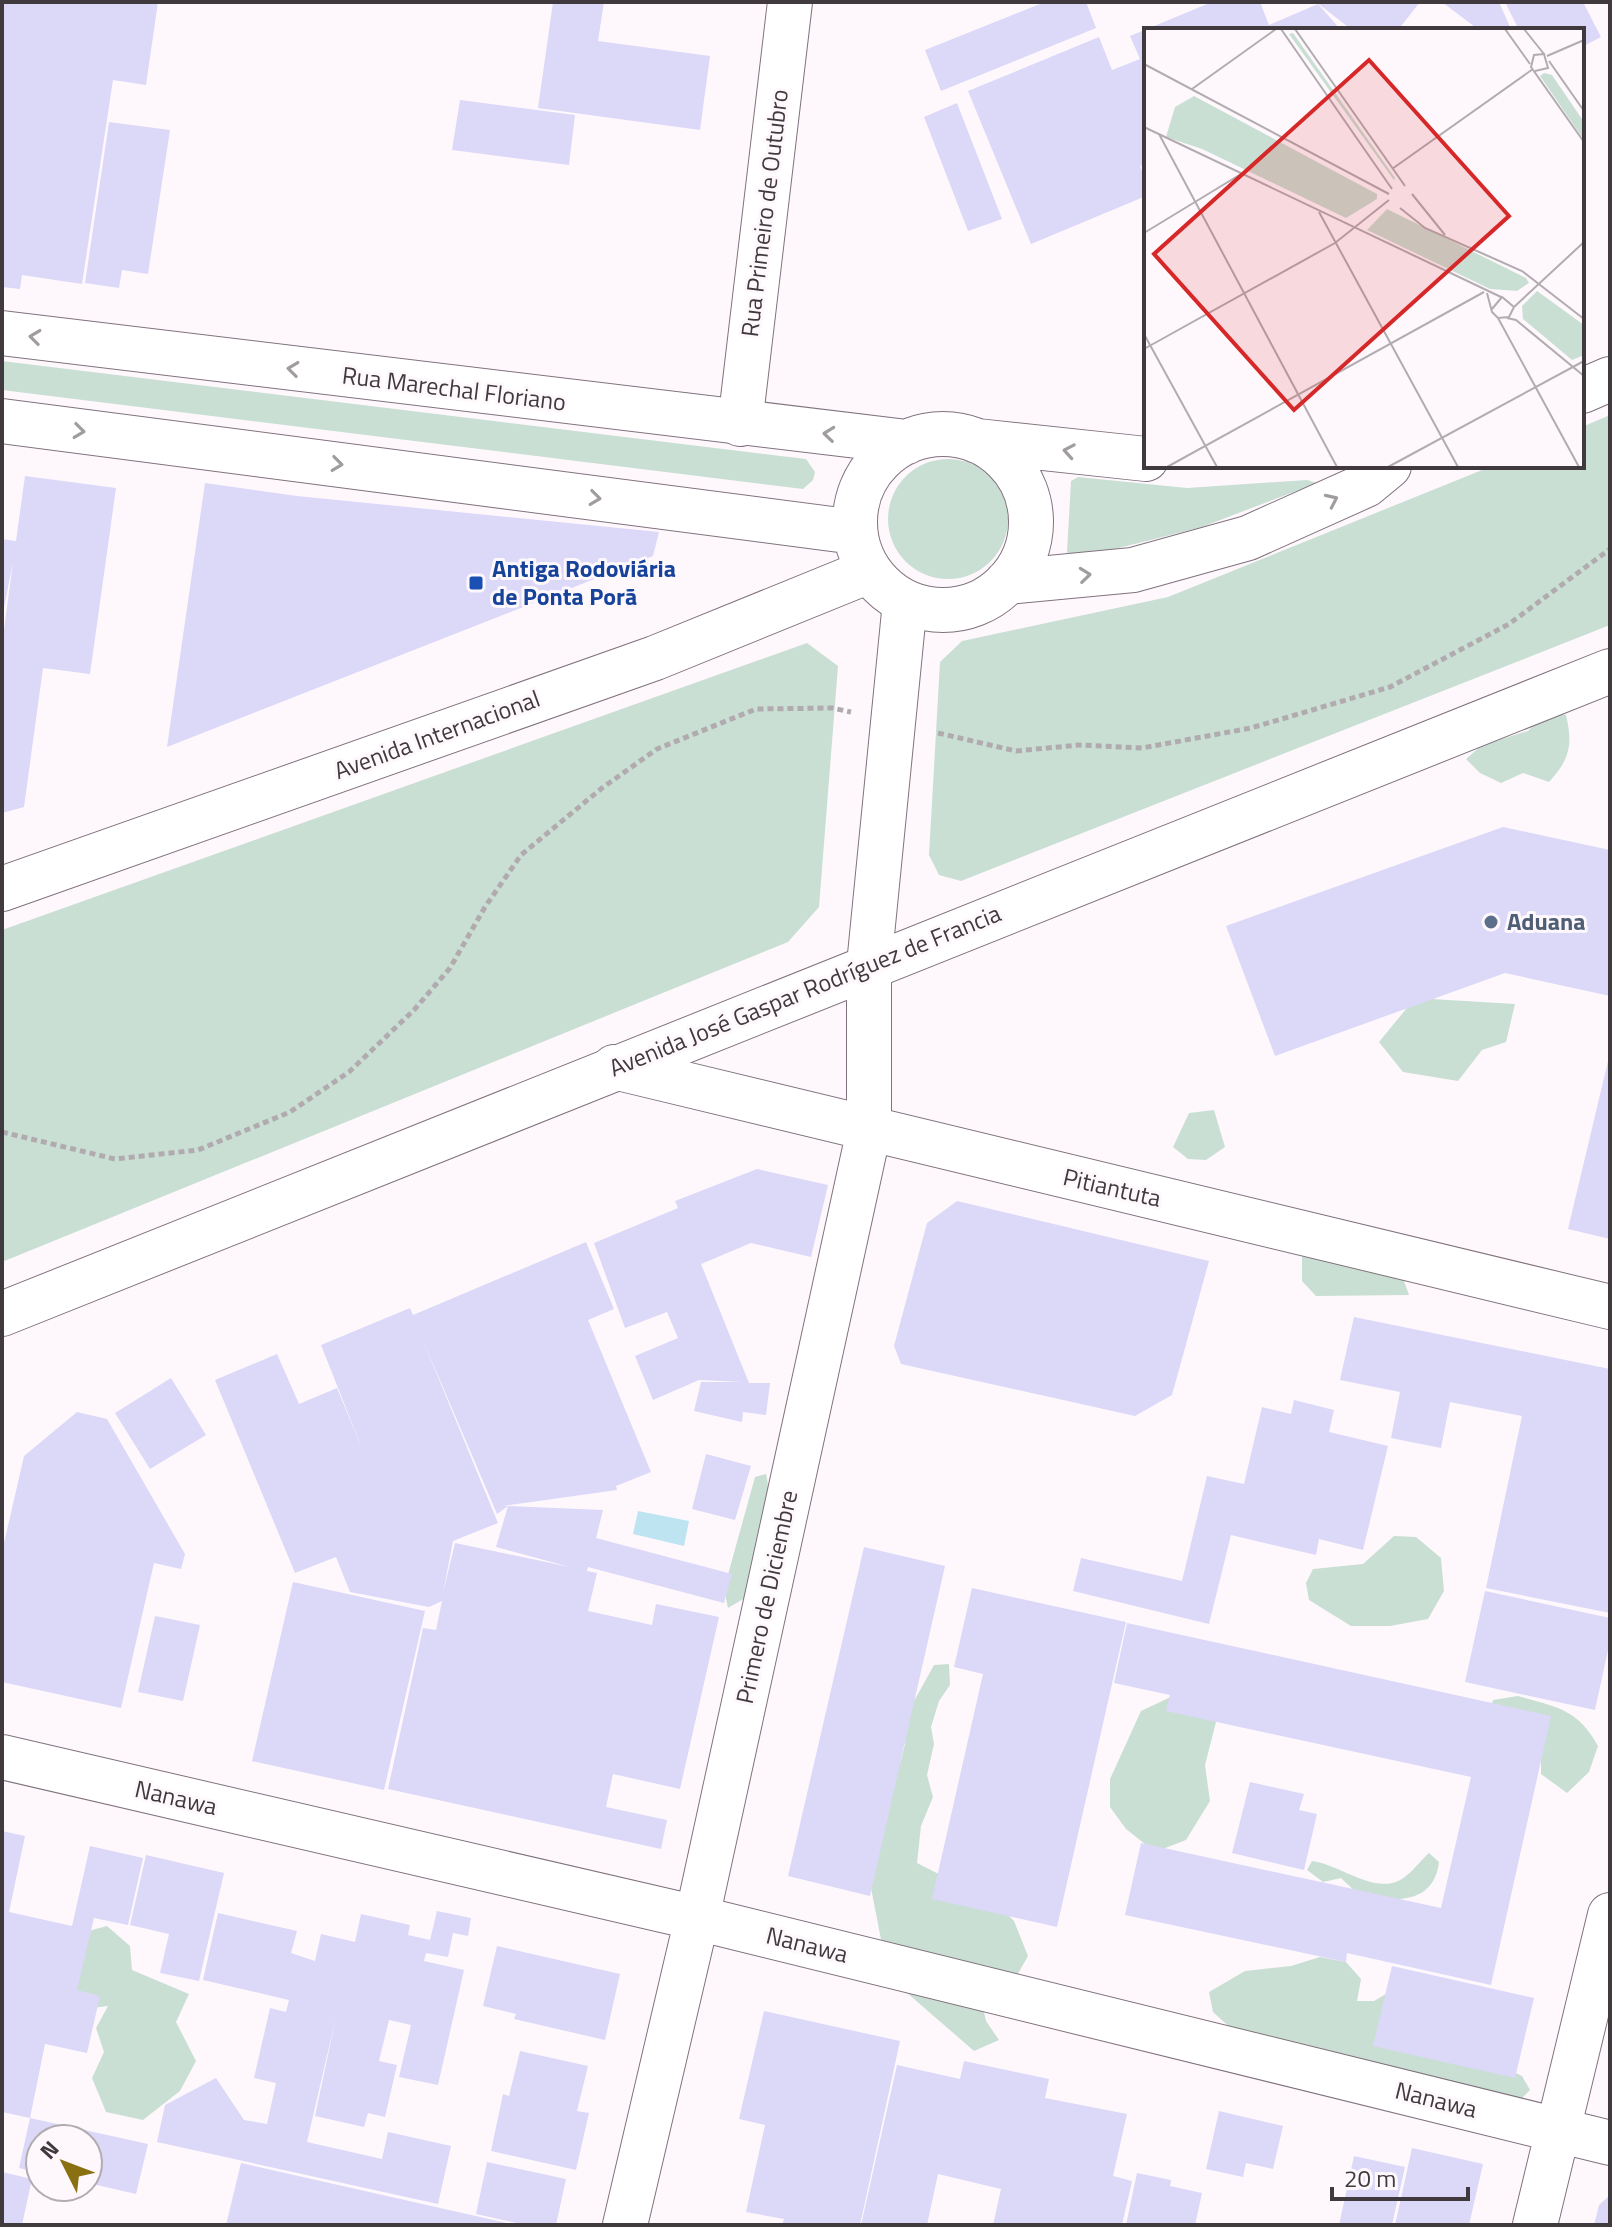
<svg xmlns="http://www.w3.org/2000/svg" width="1612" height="2227" font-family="'Titillium Web',sans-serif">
<rect width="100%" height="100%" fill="#fef8fd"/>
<!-- green -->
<path fill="#c9dfd4" d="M 2,361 L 806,459 L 815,472 L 813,480 L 803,489 L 2,390 Z
M 1610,415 L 1610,625 L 961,881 L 939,875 L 929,855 L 940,662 L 962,641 L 1168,597 L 1492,466 L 1582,466 L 1582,427 Z
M888 519a60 60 0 1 1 120 0a60 60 0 1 1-120 0Z
M 1078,477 L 1187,488 L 1307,480 L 1317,483 L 1202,527 L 1071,560 L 1067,552 L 1071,481 Z
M 807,643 L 838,666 L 819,907 L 788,942 L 2,1262 L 2,930 Z
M 1547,711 L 1566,715 C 1573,745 1570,759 1549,782 L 1523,773 L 1501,783 L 1480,773 L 1466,759 L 1482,745 L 1528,731 Z
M 1415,998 L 1515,1004 L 1506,1042 L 1482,1050 L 1458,1081 L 1403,1072 L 1379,1042 Z
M 1214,1110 L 1225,1147 L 1206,1160 L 1188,1159 L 1173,1147 L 1189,1113 Z
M 1347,1244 L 1395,1256 L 1409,1295 L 1316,1296 L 1302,1281 L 1302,1257 Z
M 766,1474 C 775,1506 753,1565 745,1598 L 728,1608 L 724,1589 L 755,1477 Z
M 1394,1536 L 1416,1537 L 1441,1558 L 1444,1591 L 1428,1619 L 1390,1626 L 1351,1626 L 1309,1600 L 1306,1583 L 1313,1569 L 1363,1564 Z
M 949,1664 L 950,1685 L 939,1701 L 931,1727 L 934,1744 L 927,1775 L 933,1797 L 921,1826 L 917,1863 L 996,1903 L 1014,1921 L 1028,1956 L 1011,1986 L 980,1995 L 986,2021 L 999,2040 L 974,2051 L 906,1992 L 886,1965 L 871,1888 L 882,1784 L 900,1764 L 905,1744 L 902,1735 L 914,1701 L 934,1665 Z
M 1177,1694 L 1216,1722 L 1205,1765 L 1210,1801 L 1186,1840 L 1155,1852 L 1126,1829 L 1110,1807 L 1110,1779 L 1141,1711 Z
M 1518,1696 C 1557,1707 1578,1709 1598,1746 L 1589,1772 L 1567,1793 L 1541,1774 L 1541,1744 L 1489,1715 L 1493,1700 Z
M 1429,1853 L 1439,1862 C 1434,1904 1397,1901 1362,1898 L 1341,1878 L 1323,1882 L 1307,1870 L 1312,1861 C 1338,1864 1369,1891 1396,1882 C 1408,1878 1420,1861 1429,1853 Z
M 107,1926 L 130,1946 L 132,1970 L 189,1994 L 176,2022 L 196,2061 L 180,2091 L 143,2120 L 106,2112 L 92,2078 L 104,2052 L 96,2028 L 108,2006 L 69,2011 L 72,1948 L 92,1930 Z
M 1320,1957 L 1346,1962 L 1361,1979 L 1357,2001 L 1374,2001 L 1391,1991 L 1497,2064 L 1522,2076 L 1530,2090 L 1512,2108 L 1235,2032 L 1213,2012 L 1209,1992 L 1245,1971 L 1291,1966 Z"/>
<!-- water -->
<path fill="#bde4f0" d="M 638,1511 L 689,1521 L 684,1546 L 633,1534 Z"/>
<!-- building -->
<path fill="#dcd8f8" d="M 2,2 L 158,2 L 146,85 L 113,80 L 82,284 L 22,275 L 20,289 L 2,287 Z
M 553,2 L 604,2 L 598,41 L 710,56 L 700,130 L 538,108 Z
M 1045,2 L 1086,2 L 1096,28 L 941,91 L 925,50 Z
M 1212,2 L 1260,2 L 1269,25 L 1318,4 L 1341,30 L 1146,30 L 1146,164 L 1140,166 L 1146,181 L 1146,196 L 1031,244 L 968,91 L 1099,37 L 1112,70 L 1140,59 L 1130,36 Z
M 1316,2 L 1420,2 L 1398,30 L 1352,30 Z
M 1442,2 L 1499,2 L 1510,27 L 1479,30 Z
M 1505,2 L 1583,2 L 1601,37 L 1582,47 L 1582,30 L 1519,30 Z
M 460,100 L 575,115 L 569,165 L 452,150 Z
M 957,103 L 1002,219 L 968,231 L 924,117 Z
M 109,122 L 170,130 L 148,274 L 122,270 L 119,288 L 85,283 Z
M 25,476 L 116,488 L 90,674 L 43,668 L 24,807 L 2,813 L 2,645 L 13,562 L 2,618 L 2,539 L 16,541 Z
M 205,483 L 297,496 L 659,532 L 653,556 L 167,747 Z
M 1503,827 L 1610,850 L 1610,996 L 1505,973 L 1275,1056 L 1226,926 Z
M 1609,1057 L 1610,1057 L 1610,1239 L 1568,1229 Z
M 757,1169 L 828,1185 L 811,1257 L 751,1243 L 701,1264 L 749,1383 L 770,1383 L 766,1415 L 743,1412 L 742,1422 L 694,1411 L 701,1382 L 743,1382 L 699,1380 L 653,1400 L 635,1356 L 678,1338 L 667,1312 L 625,1328 L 594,1243 L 678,1208 L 675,1201 Z
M 957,1201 L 1209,1261 L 1172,1395 L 1135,1416 L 901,1364 L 894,1346 L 927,1223 Z
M 586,1242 L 614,1309 L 588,1320 L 651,1472 L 616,1486 L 617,1490 L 503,1506 L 508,1506 L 497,1514 L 422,1338 L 498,1523 L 453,1541 L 443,1593 L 455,1543 L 570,1567 L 496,1547 L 508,1506 L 603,1510 L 596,1538 L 732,1574 L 724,1603 L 588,1567 L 587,1571 L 597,1573 L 588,1611 L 652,1625 L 656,1604 L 719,1617 L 680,1789 L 613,1774 L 606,1807 L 667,1820 L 661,1849 L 388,1789 L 423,1628 L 436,1630 L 442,1601 L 429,1607 L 350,1592 L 336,1557 L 295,1573 L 215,1380 L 277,1354 L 299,1404 L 337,1388 L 363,1451 L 321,1345 L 410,1308 L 413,1315 Z
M 1354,1317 L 1610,1369 L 1610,1613 L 1486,1588 L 1522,1416 L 1450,1402 L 1441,1448 L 1391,1438 L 1400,1392 L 1340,1380 Z
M 171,1378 L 206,1435 L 150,1469 L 115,1413 Z
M 1294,1400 L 1334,1410 L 1329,1432 L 1388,1446 L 1363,1550 L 1319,1539 L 1316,1555 L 1231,1535 L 1209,1624 L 1073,1591 L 1081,1558 L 1182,1581 L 1207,1476 L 1244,1484 L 1262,1407 L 1291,1414 Z
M 77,1412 L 107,1419 L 185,1554 L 181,1569 L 154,1563 L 121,1708 L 2,1682 L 2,1552 L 24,1456 Z
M 706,1454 L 751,1466 L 735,1520 L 692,1509 Z
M 864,1547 L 945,1566 L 870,1896 L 788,1876 Z
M 293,1582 L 425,1611 L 384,1790 L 252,1761 Z
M 972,1588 L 1126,1622 L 1057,1927 L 932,1899 L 983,1674 L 954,1667 Z
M 1485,1591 L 1610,1618 L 1610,1641 L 1595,1710 L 1465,1682 Z
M 155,1616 L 200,1625 L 183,1701 L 138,1692 Z
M 1127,1623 L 1551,1716 L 1491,1985 L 1347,1953 L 1346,1962 L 1125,1915 L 1141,1843 L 1441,1908 L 1471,1777 L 1166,1711 L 1170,1695 L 1114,1683 Z
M 1250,1782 L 1304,1794 L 1299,1810 L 1317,1814 L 1304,1870 L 1232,1853 Z
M 2,1831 L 25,1836 L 9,1912 L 72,1926 L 90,1846 L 143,1858 L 128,1925 L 94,1918 L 77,1990 L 100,1996 L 87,2053 L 45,2044 L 30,2118 L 2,2112 Z
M 146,1855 L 224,1873 L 199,1981 L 160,1973 L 169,1934 L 130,1925 Z
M 437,1911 L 471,1918 L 468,1936 L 453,1933 L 448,1957 L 426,1953 L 424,1961 L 464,1970 L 438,2085 L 399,2077 L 411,2025 L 389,2020 L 379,2061 L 397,2065 L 385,2117 L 368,2113 L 364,2127 L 315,2116 L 336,2017 L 307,2142 L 382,2159 L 388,2132 L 451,2146 L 438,2204 L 157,2142 L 165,2105 L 216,2078 L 244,2120 L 267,2124 L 276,2083 L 254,2078 L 270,2008 L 286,2012 L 289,2000 L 203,1980 L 218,1913 L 297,1931 L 291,1953 L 315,1961 L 321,1934 L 355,1942 L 361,1914 L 410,1925 L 408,1935 L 430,1940 Z
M 497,1946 L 620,1974 L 605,2040 L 514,2019 L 516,2014 L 483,2006 Z
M 1392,1966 L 1534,1998 L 1515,2078 L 1373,2046 Z
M 764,2011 L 900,2041 L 860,2225 L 782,2225 L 784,2219 L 746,2212 L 765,2125 L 739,2119 Z
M 520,2051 L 588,2066 L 577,2111 L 589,2113 L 576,2170 L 491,2151 L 503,2094 L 509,2096 Z
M 964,2061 L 1049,2079 L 1045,2098 L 1127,2114 L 1113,2176 L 1132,2181 L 1122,2225 L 993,2225 L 1001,2189 L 938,2174 L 927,2225 L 861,2225 L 897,2065 L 960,2079 Z
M 1219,2111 L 1283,2126 L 1273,2169 L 1246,2163 L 1243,2177 L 1206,2169 Z
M 30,2118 L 148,2144 L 136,2194 L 88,2183 L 88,2139 L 40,2139 L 40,2173 L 19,2168 Z
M 1412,2148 L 1483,2164 L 1469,2225 L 1395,2225 Z
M 1354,2156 L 1405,2167 L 1392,2225 L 1339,2225 Z
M 487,2162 L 566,2179 L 556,2225 L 526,2225 L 476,2214 Z
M 241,2163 L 511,2224 L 511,2225 L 226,2225 Z
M 2,2172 L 32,2179 L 22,2225 L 2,2225 Z
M 1137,2173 L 1171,2180 L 1170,2186 L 1202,2193 L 1195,2225 L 1126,2225 Z
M 1610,2195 L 1610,2225 L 1594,2225 L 1599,2205 Z"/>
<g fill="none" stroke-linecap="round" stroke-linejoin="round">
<defs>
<path id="minor" d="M 740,424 L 790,2
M 614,1067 L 1610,1307
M 2,1757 L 697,1918 L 1610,2143
M 625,2225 L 697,1918 L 869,1130 L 869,965 L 905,602
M 1535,2225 L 1610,1915"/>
<path id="secondary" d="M 2,333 L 907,442
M 1582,391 L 1610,379
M 2,421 L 855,532
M855 522a88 88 0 1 1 176 0a88 88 0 1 1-176 0Z
M 977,441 L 1146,459
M 1007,582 L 1133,570 L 1248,538 L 1366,485 L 1389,466
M 2,889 L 655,658 L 869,571
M 2,1314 L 1610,671"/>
</defs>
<!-- minor casing -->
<use href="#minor" stroke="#80727e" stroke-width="46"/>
<!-- secondary casing -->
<use href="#secondary" stroke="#80727e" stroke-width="46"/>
<!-- path -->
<path stroke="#b1abb0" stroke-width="5" stroke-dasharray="6 4" stroke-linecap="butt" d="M 938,733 L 1016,751 L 1079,745 L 1142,748 L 1251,728 L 1390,687 L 1509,624 L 1610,549
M 2,1132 L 115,1159 L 198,1150 L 290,1112 L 349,1072 L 414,1010 L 450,968 L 485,907 L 521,855 L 602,788 L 657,749 L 756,709 L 832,708 L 851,712"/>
<!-- minor -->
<use href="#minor" stroke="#fff" stroke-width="44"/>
<!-- secondary -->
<use href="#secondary" stroke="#fff" stroke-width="44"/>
</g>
<!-- one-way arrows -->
<defs><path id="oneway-chevron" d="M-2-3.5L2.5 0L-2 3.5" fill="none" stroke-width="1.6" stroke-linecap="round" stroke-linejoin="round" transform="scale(2)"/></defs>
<g stroke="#a09c9f">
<use href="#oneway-chevron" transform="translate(35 337) rotate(-173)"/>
<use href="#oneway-chevron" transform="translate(293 369) rotate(-173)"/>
<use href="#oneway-chevron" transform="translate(79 431) rotate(7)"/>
<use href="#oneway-chevron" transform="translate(829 434) rotate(-174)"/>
<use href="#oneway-chevron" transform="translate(1069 451) rotate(-170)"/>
<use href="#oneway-chevron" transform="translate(337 464) rotate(7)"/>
<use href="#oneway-chevron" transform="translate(595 498) rotate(7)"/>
<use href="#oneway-chevron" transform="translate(1332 500) rotate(-25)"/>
<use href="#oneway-chevron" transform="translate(1085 575) rotate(-6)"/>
</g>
<!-- markers -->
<rect fill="#1a4fb4" stroke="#fef8fd" stroke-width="3" x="468" y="575" width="16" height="16" rx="4"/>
<circle fill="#5c6f8a" stroke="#fef8fd" stroke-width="3" cx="1491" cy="922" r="8"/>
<g text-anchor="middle" stroke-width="6" stroke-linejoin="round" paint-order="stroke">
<!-- street labels -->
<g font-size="24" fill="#403a3f" stroke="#fef8fd">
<text transform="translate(765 213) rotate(-83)" y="8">Rua Primeiro de Outubro</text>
<text transform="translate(454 389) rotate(7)" y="8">Rua Marechal Floriano</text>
<text transform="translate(437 735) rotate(-20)" y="8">Avenida Internacional</text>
<text transform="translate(805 991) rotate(-22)" y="8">Avenida José Gaspar Rodríguez de Francia</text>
<text transform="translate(1112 1188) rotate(13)" y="8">Pitiantuta</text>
<text transform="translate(767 1597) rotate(-78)" y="8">Primero de Diciembre</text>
<text transform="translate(176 1798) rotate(13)" y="8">Nanawa</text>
<text transform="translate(807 1945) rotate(14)" y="8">Nanawa</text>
<text transform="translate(1436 2100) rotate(14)" y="8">Nanawa</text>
</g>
<!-- transit labels -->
<g font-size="24" font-weight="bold" fill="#164399" stroke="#fef8fd" text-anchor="start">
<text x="492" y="577">Antiga Rodoviária<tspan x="492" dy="28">de Ponta Porã</tspan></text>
</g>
<!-- service labels -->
<g font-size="24" font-weight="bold" fill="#4e5e75" stroke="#fef8fd" text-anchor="start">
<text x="1507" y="930">Aduana</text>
</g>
</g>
<!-- overview -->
<g transform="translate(1144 28)">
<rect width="440" height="440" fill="#fef8fd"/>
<path d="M 149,5 L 251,150 L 250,152 L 145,6 ZM 400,45 L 408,47 L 440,94 L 440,112 L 396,48 ZM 50,68 L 233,166 L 233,171 L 202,190 L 58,121 L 22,109 L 31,79 ZM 243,181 L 382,250 L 385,255 L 373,263 L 346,261 L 223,202 ZM 393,263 L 440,297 L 440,327 L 428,332 L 379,291 L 378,278 Z" fill="#c9dfd4"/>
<path fill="none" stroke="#b2acb1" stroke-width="2" d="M 137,1 L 248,161M 151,1 L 261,158M 361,1 L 386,36M 380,1 L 400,26M 403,28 L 440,12M 405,33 L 440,83M 0,36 L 245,166M 391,43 L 404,40 L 400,26 L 390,27 L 387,39 L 440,114M 48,61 L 132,1M 0,99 L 357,269M 15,106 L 193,439M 248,141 L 389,41M 268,166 L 301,207M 256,180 L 281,200 L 378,243 L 440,291M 175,184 L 314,439M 0,205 L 97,146M 343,265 L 348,284 L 354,290 L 365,289 L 370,279 L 358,269 L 348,281M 370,279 L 440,214M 354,290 L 435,439M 363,290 L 372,292 L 440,348M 0,306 L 73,439M 0,321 L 191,215 L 245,172M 23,439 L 340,264M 244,439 L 440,333"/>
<path fill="#d62828" fill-opacity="0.15" stroke="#d62828" stroke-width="4" d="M 225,32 L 365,188 L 150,382 L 10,226 Z"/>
<rect width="440" height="440" fill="none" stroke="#403a3f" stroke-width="4"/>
</g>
<!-- border -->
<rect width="1612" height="2227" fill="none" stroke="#403a3f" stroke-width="8"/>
<!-- north arrow -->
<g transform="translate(64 2163) rotate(312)"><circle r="38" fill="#fef8fd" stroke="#b2acb1" stroke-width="2"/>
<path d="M0-6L14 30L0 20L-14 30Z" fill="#897112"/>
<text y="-12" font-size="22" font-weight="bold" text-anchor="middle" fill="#403a3f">N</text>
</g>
<!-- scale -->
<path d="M1332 2187v12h136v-12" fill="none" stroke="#403a3f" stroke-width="4"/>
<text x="1344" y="2187" font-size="24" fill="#403a3f" stroke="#fef8fd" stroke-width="6" paint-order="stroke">20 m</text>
</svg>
